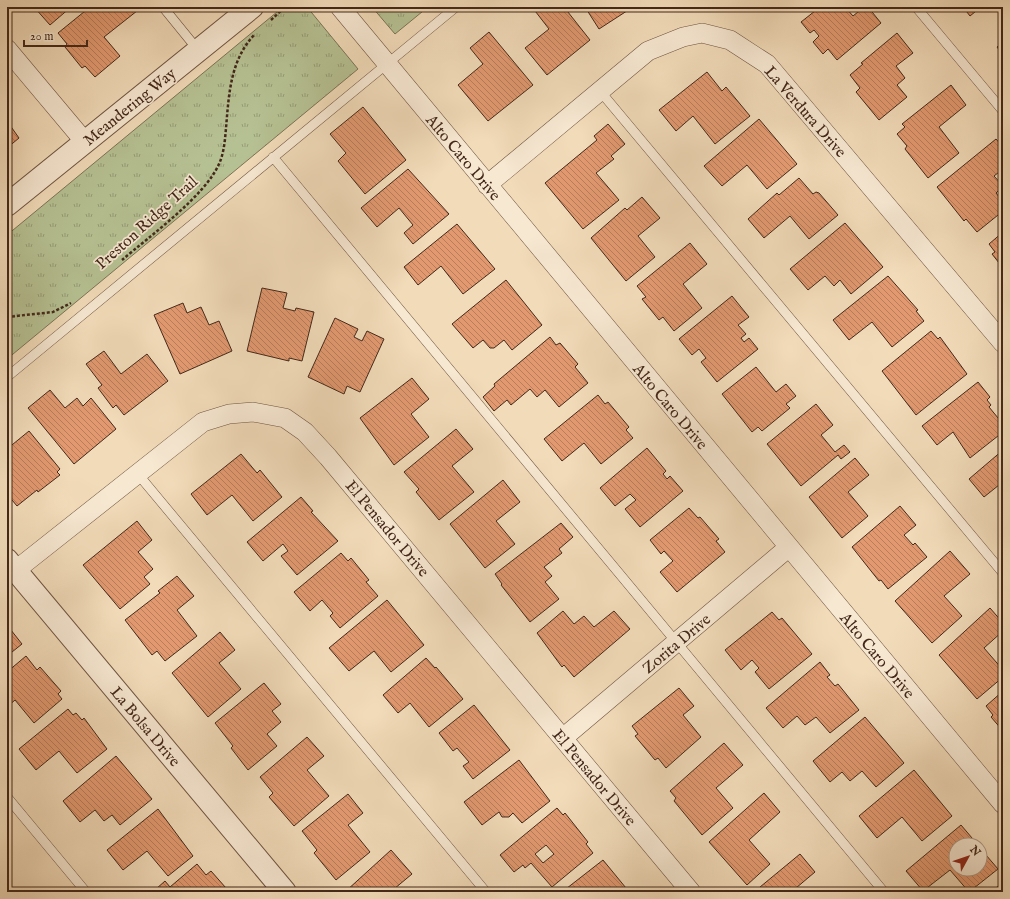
<svg xmlns="http://www.w3.org/2000/svg" width="1010" height="899" font-family="'IM FELL English',serif">
<defs>
<pattern id="grass-tufts" width="24" height="20" patternUnits="userSpaceOnUse"><rect width="24" height="20" fill="#b6c193"/><path d="M3 7l-1-3M5 7V3M7 7l1-3M15 17l-1-3M17 17v-4M19 17l1-3" fill="none" stroke="#969d77"/></pattern>
<pattern id="building-back-hatch" width="6" height="6" patternUnits="userSpaceOnUse"><rect width="6" height="6" fill="#e29970"/><path d="M-1 5l2 2M0 0l6 6M5-1l2 2" fill="none" stroke="#b97d5b"/></pattern>
</defs>
<rect width="100%" height="100%" fill="#f2dbb9"/>
<filter id="stains"><feTurbulence type="fractalNoise" baseFrequency=".005" numOctaves="4"/><feColorMatrix values="0 0 0 0 .2 0 0 0 0 .09 0 0 0 0 .02 0 0 0 .5 -.17"/></filter>
<radialGradient id="worn" r=".72"><stop offset=".6" stop-color="#630" stop-opacity="0"/><stop offset="1" stop-color="#630" stop-opacity=".3"/></radialGradient>
<!-- grass -->
<path fill="url(#grass-tufts)" stroke="#7c7456" d="M 283,7 L 307,7 L 358,69 L 7,359 L 7,235 Z
M 372,7 L 428,7 L 395,34 Z"/>
<!-- building -->
<path fill="url(#building-back-hatch)" stroke="#43281a" fill-rule="evenodd" d="M 34,7 L 71,7 L 50,25 Z
M 90,7 L 142,7 L 104,37 L 120,56 L 95,77 L 85,66 L 82,68 L 65,47 L 67,44 L 58,33 Z
M 532,7 L 564,7 L 590,40 L 547,75 L 525,48 L 549,29 Z
M 585,7 L 633,7 L 599,29 Z
M 820,7 L 845,7 L 853,16 L 864,7 L 868,7 L 881,23 L 837,60 L 828,49 L 823,54 L 813,42 L 819,36 L 814,30 L 810,33 L 801,22 Z
M 963,7 L 981,7 L 970,16 Z
M 489,32 L 533,85 L 488,121 L 458,85 L 483,64 L 470,48 Z
M 897,33 L 913,53 L 896,66 L 905,78 L 897,85 L 907,97 L 879,120 L 856,92 L 860,88 L 850,75 L 863,64 L 861,63 Z
M 1003,42 L 1003,55 L 997,47 Z
M 707,72 L 722,91 L 726,87 L 750,116 L 715,144 L 693,116 L 676,131 L 659,110 Z
M 951,85 L 966,105 L 939,127 L 959,153 L 928,178 L 905,149 L 907,146 L 897,134 L 905,127 L 902,124 Z
M 363,107 L 406,160 L 365,194 L 338,161 L 346,153 L 330,134 Z
M 759,119 L 797,164 L 767,189 L 747,165 L 722,186 L 704,166 Z
M 7,121 L 19,138 L 7,148 Z
M 608,124 L 625,144 L 611,156 L 614,159 L 596,173 L 619,200 L 583,229 L 545,183 L 597,140 L 594,136 Z
M 996,139 L 1003,147 L 1003,169 L 994,176 L 1003,186 L 996,193 L 1003,202 L 1003,211 L 977,232 L 966,219 L 964,221 L 937,187 Z
M 408,169 L 449,214 L 413,244 L 404,233 L 413,225 L 399,208 L 377,227 L 361,208 Z
M 799,178 L 813,194 L 816,192 L 819,193 L 838,215 L 809,239 L 790,216 L 764,238 L 748,219 L 777,193 L 779,195 Z
M 642,197 L 660,218 L 638,236 L 655,257 L 626,281 L 591,238 L 625,208 L 627,210 Z
M 845,223 L 883,267 L 851,294 L 840,280 L 834,286 L 825,276 L 808,290 L 790,269 Z
M 457,224 L 495,269 L 463,294 L 441,266 L 418,285 L 404,267 Z
M 1003,232 L 1003,268 L 992,254 L 995,252 L 989,244 Z
M 690,243 L 707,264 L 683,284 L 702,308 L 674,331 L 663,317 L 659,320 L 642,299 L 646,297 L 637,286 Z
M 888,276 L 918,310 L 916,311 L 924,321 L 892,347 L 872,322 L 849,340 L 833,320 Z
M 506,280 L 542,325 L 512,350 L 504,340 L 494,348 L 490,348 L 483,340 L 473,348 L 452,324 Z
M 262,288 L 287,293 L 283,308 L 295,311 L 296,308 L 314,312 L 302,361 L 289,358 L 289,361 L 247,351 Z
M 732,296 L 749,317 L 738,325 L 746,334 L 741,338 L 744,342 L 749,338 L 758,349 L 717,382 L 701,362 L 706,358 L 699,349 L 692,355 L 679,339 Z
M 183,303 L 187,313 L 201,307 L 209,325 L 219,321 L 232,351 L 180,374 L 154,315 Z
M 335,318 L 358,329 L 354,337 L 362,341 L 367,331 L 384,339 L 360,392 L 347,386 L 344,394 L 308,377 Z
M 931,331 L 938,339 L 940,337 L 967,374 L 916,415 L 882,371 Z
M 550,337 L 556,345 L 560,343 L 578,364 L 575,367 L 588,383 L 559,407 L 545,390 L 537,397 L 530,389 L 511,405 L 507,400 L 494,411 L 483,397 L 495,386 L 494,384 Z
M 104,351 L 121,374 L 147,354 L 168,381 L 124,415 L 116,405 L 113,408 L 98,388 L 102,385 L 86,364 Z
M 756,367 L 776,392 L 786,384 L 796,396 L 786,404 L 790,408 L 762,431 L 758,427 L 752,432 L 722,394 Z
M 412,378 L 429,399 L 411,414 L 429,437 L 394,465 L 360,418 Z
M 978,382 L 990,397 L 987,400 L 991,405 L 989,407 L 1003,424 L 1003,432 L 970,458 L 953,432 L 937,445 L 922,426 Z
M 50,390 L 65,408 L 77,398 L 83,406 L 91,398 L 116,429 L 74,464 L 28,408 Z
M 598,395 L 605,404 L 608,402 L 629,427 L 626,430 L 633,438 L 601,464 L 584,443 L 562,461 L 544,439 Z
M 816,404 L 833,425 L 821,435 L 835,452 L 844,445 L 850,452 L 841,459 L 838,455 L 801,486 L 767,444 Z
M 456,429 L 473,449 L 452,466 L 474,492 L 439,520 L 416,492 L 419,489 L 404,472 Z
M 29,431 L 60,469 L 57,472 L 60,475 L 38,492 L 37,490 L 17,506 L 7,494 L 7,449 Z
M 647,448 L 666,471 L 663,474 L 667,479 L 670,476 L 683,491 L 640,527 L 625,509 L 636,500 L 630,494 L 615,506 L 600,488 Z
M 1003,450 L 1003,490 L 999,485 L 984,497 L 969,479 Z
M 241,454 L 257,473 L 260,470 L 282,497 L 253,521 L 232,495 L 207,515 L 191,494 Z
M 855,458 L 869,475 L 848,492 L 868,516 L 842,538 L 809,497 Z
M 503,480 L 520,502 L 496,521 L 515,544 L 485,568 L 450,524 Z
M 301,497 L 313,511 L 311,512 L 338,541 L 297,575 L 281,556 L 288,551 L 283,544 L 263,561 L 247,542 Z
M 900,506 L 916,525 L 904,535 L 913,545 L 915,543 L 927,557 L 888,589 L 881,580 L 879,581 L 852,547 Z
M 689,508 L 698,518 L 700,517 L 719,539 L 716,541 L 725,552 L 677,592 L 660,572 L 673,561 L 664,551 L 661,554 L 650,540 Z
M 137,521 L 152,540 L 138,552 L 153,569 L 144,577 L 150,584 L 120,609 L 83,565 Z
M 561,523 L 573,537 L 559,549 L 562,553 L 544,567 L 552,576 L 545,582 L 559,599 L 530,622 L 501,585 L 502,584 L 495,574 Z
M 950,551 L 970,574 L 944,596 L 962,616 L 932,643 L 895,601 Z
M 341,553 L 348,561 L 351,558 L 369,580 L 366,582 L 378,596 L 340,628 L 330,616 L 333,613 L 322,600 L 310,611 L 294,592 Z
M 177,576 L 194,596 L 177,610 L 197,636 L 165,661 L 157,651 L 152,655 L 125,620 L 160,593 L 158,591 Z
M 387,600 L 424,645 L 391,672 L 374,651 L 349,671 L 329,648 Z
M 990,608 L 1003,623 L 1003,631 L 984,648 L 1003,670 L 1003,677 L 977,699 L 939,655 Z
M 563,611 L 574,624 L 584,616 L 594,627 L 614,611 L 630,629 L 574,677 L 564,665 L 562,667 L 537,633 Z
M 772,612 L 779,620 L 782,618 L 812,654 L 769,689 L 755,672 L 759,668 L 752,660 L 741,670 L 725,650 Z
M 7,625 L 22,644 L 7,656 Z
M 220,632 L 235,650 L 219,663 L 241,689 L 208,717 L 172,673 Z
M 26,656 L 37,670 L 40,667 L 61,691 L 58,694 L 62,699 L 34,723 L 15,700 L 7,707 L 7,672 Z
M 426,658 L 435,668 L 436,667 L 463,699 L 429,727 L 410,703 L 398,713 L 383,695 Z
M 820,662 L 830,675 L 827,677 L 835,686 L 838,684 L 859,710 L 830,733 L 816,717 L 805,725 L 797,716 L 783,728 L 766,708 Z
M 264,683 L 281,704 L 272,711 L 281,722 L 267,734 L 277,746 L 248,770 L 231,748 L 233,746 L 215,723 Z
M 679,688 L 694,706 L 683,715 L 701,737 L 666,768 L 658,758 L 655,760 L 635,736 L 638,734 L 632,726 Z
M 1003,691 L 1003,731 L 991,717 L 993,715 L 986,706 Z
M 474,705 L 510,750 L 473,779 L 463,766 L 469,762 L 457,748 L 453,751 L 439,733 Z
M 68,709 L 73,715 L 76,713 L 82,720 L 84,718 L 107,749 L 77,773 L 59,751 L 36,770 L 19,749 Z
M 865,717 L 904,763 L 876,787 L 862,771 L 850,781 L 842,772 L 830,782 L 813,761 Z
M 307,737 L 324,756 L 307,770 L 329,796 L 294,826 L 269,797 L 273,793 L 260,777 Z
M 724,743 L 743,765 L 716,788 L 733,808 L 702,835 L 674,801 L 676,798 L 670,791 Z
M 116,756 L 152,799 L 120,825 L 112,815 L 104,821 L 95,810 L 80,822 L 63,801 Z
M 519,760 L 550,801 L 522,823 L 513,813 L 509,817 L 502,817 L 499,812 L 482,825 L 464,802 Z
M 914,770 L 952,816 L 922,841 L 902,817 L 877,838 L 859,816 Z
M 764,793 L 780,812 L 749,840 L 770,864 L 747,885 L 709,842 Z
M 348,794 L 363,813 L 348,825 L 370,852 L 336,880 L 314,853 L 317,850 L 302,831 Z
M 557,808 L 563,815 L 565,813 L 588,842 L 586,844 L 593,853 L 552,887 L 531,863 L 525,868 L 523,865 L 514,872 L 500,855 ZM 546,845 L 554,854 L 543,863 L 535,854 Z
M 158,809 L 193,856 L 168,876 L 147,851 L 123,870 L 107,850 Z
M 961,825 L 978,845 L 956,845 L 956,869 L 980,869 L 980,848 L 998,869 L 969,892 L 950,870 L 923,891 L 906,871 Z
M 391,850 L 412,874 L 394,889 L 396,892 L 347,892 L 346,891 Z
M 800,854 L 815,872 L 796,888 L 800,892 L 754,892 Z
M 603,860 L 626,888 L 624,890 L 625,892 L 562,892 Z
M 197,864 L 206,875 L 211,871 L 226,888 L 222,892 L 158,892 L 156,889 L 165,881 L 170,887 Z
M 1003,882 L 1003,892 L 991,892 Z"/>
<g fill="none" stroke-linecap="round" stroke-linejoin="round">
<defs>
<path id="service" d="M 163,7 L 198,50
M 916,7 L 1003,111
M 600,91 L 1003,573
M 273,157 L 884,892
M 7,377 L 456,7
M 137,473 L 486,892
M 7,797 L 86,892"/>
<path id="minor" d="M 340,7 L 1003,804
M 7,49 L 85,142
M 487,185 L 648,51 L 683,37 L 702,33 L 730,40 L 767,64 L 1003,343
M 16,570 L 203,422 L 229,414 L 253,412 L 285,418 L 305,432 L 328,457 L 691,892
M 563,738 L 789,547"/>
<path id="tertiary" d="M 7,205 L 252,7
M 7,560 L 285,892"/>
</defs>
<!-- service casing -->
<use href="#service" stroke="#6f5542" stroke-width="10"/>
<!-- minor casing -->
<use href="#minor" stroke="#6f5542" stroke-width="20"/>
<!-- tertiary casing -->
<use href="#tertiary" stroke="#6f5542" stroke-width="24"/>
<!-- path -->
<path stroke="#43281a" stroke-width="2.5" stroke-dasharray="3 2" stroke-linecap="butt" d="M 271,20 L 285,7
M 122,260 C 150,236 205,196 219,164 C 224,153 225,140 226,128 C 229,94 230,60 255,34
M 7,317 L 53,312 L 71,303"/>
<!-- service -->
<use href="#service" stroke="#f7e8d2" stroke-width="9"/>
<!-- minor -->
<use href="#minor" stroke="#f7e8d2" stroke-width="19"/>
<!-- tertiary -->
<use href="#tertiary" stroke="#f7e8d2" stroke-width="22"/>
</g>
<g text-anchor="middle" stroke-width="3.5" stroke-linejoin="round" paint-order="stroke">
<!-- street labels -->
<g font-size="16" fill="#43281a" stroke="#f7e8d2">
<text transform="translate(129 106) rotate(-39)" y="6">Meandering Way</text>
<text transform="translate(806 111) rotate(49)" y="6">La Verdura Drive</text>
<text transform="translate(464 157) rotate(50)" y="6">Alto Caro Drive</text>
<text transform="translate(146 222) rotate(-42)" y="6">Preston Ridge Trail</text>
<text transform="translate(671 406) rotate(50)" y="6">Alto Caro Drive</text>
<text transform="translate(388 528) rotate(50)" y="6">El Pensador Drive</text>
<text transform="translate(676 643) rotate(-40)" y="6">Zorita Drive</text>
<text transform="translate(878 655) rotate(50)" y="6">Alto Caro Drive</text>
<text transform="translate(146 726) rotate(50)" y="6">La Bolsa Drive</text>
<text transform="translate(595 777) rotate(50)" y="6">El Pensador Drive</text>
</g>
</g>
<!-- margin -->
<rect width="1010" height="899" fill="none" stroke="#f2dbb9" stroke-width="24"/>
<rect x="8" y="8" width="994" height="883" fill="none" stroke="#43281a" stroke-width="2"/>
<rect x="12" y="12" width="986" height="875" fill="none" stroke="#43281a"/>
<!-- north arrow -->
<g transform="translate(968 857) rotate(50)"><circle r="19" fill="#f7e8d2" stroke="#af9b88"/>
<path d="M0-3L7 15L0 10L-7 15Z" fill="#8f2418"/>
<text y="-6" font-size="11" font-weight="bold" text-anchor="middle" fill="#43281a">N</text>
</g>
<!-- scale -->
<path d="M24 40v6h63v-6" fill="none" stroke="#43281a" stroke-width="2"/>
<text x="30" y="40" font-size="12" fill="#43281a" stroke="#f7e8d2" stroke-width="3" paint-order="stroke">20 m</text>
<rect width="100%" height="100%" filter="url(#stains)"/>
<rect width="100%" height="100%" fill="url(#worn)"/>
</svg>
